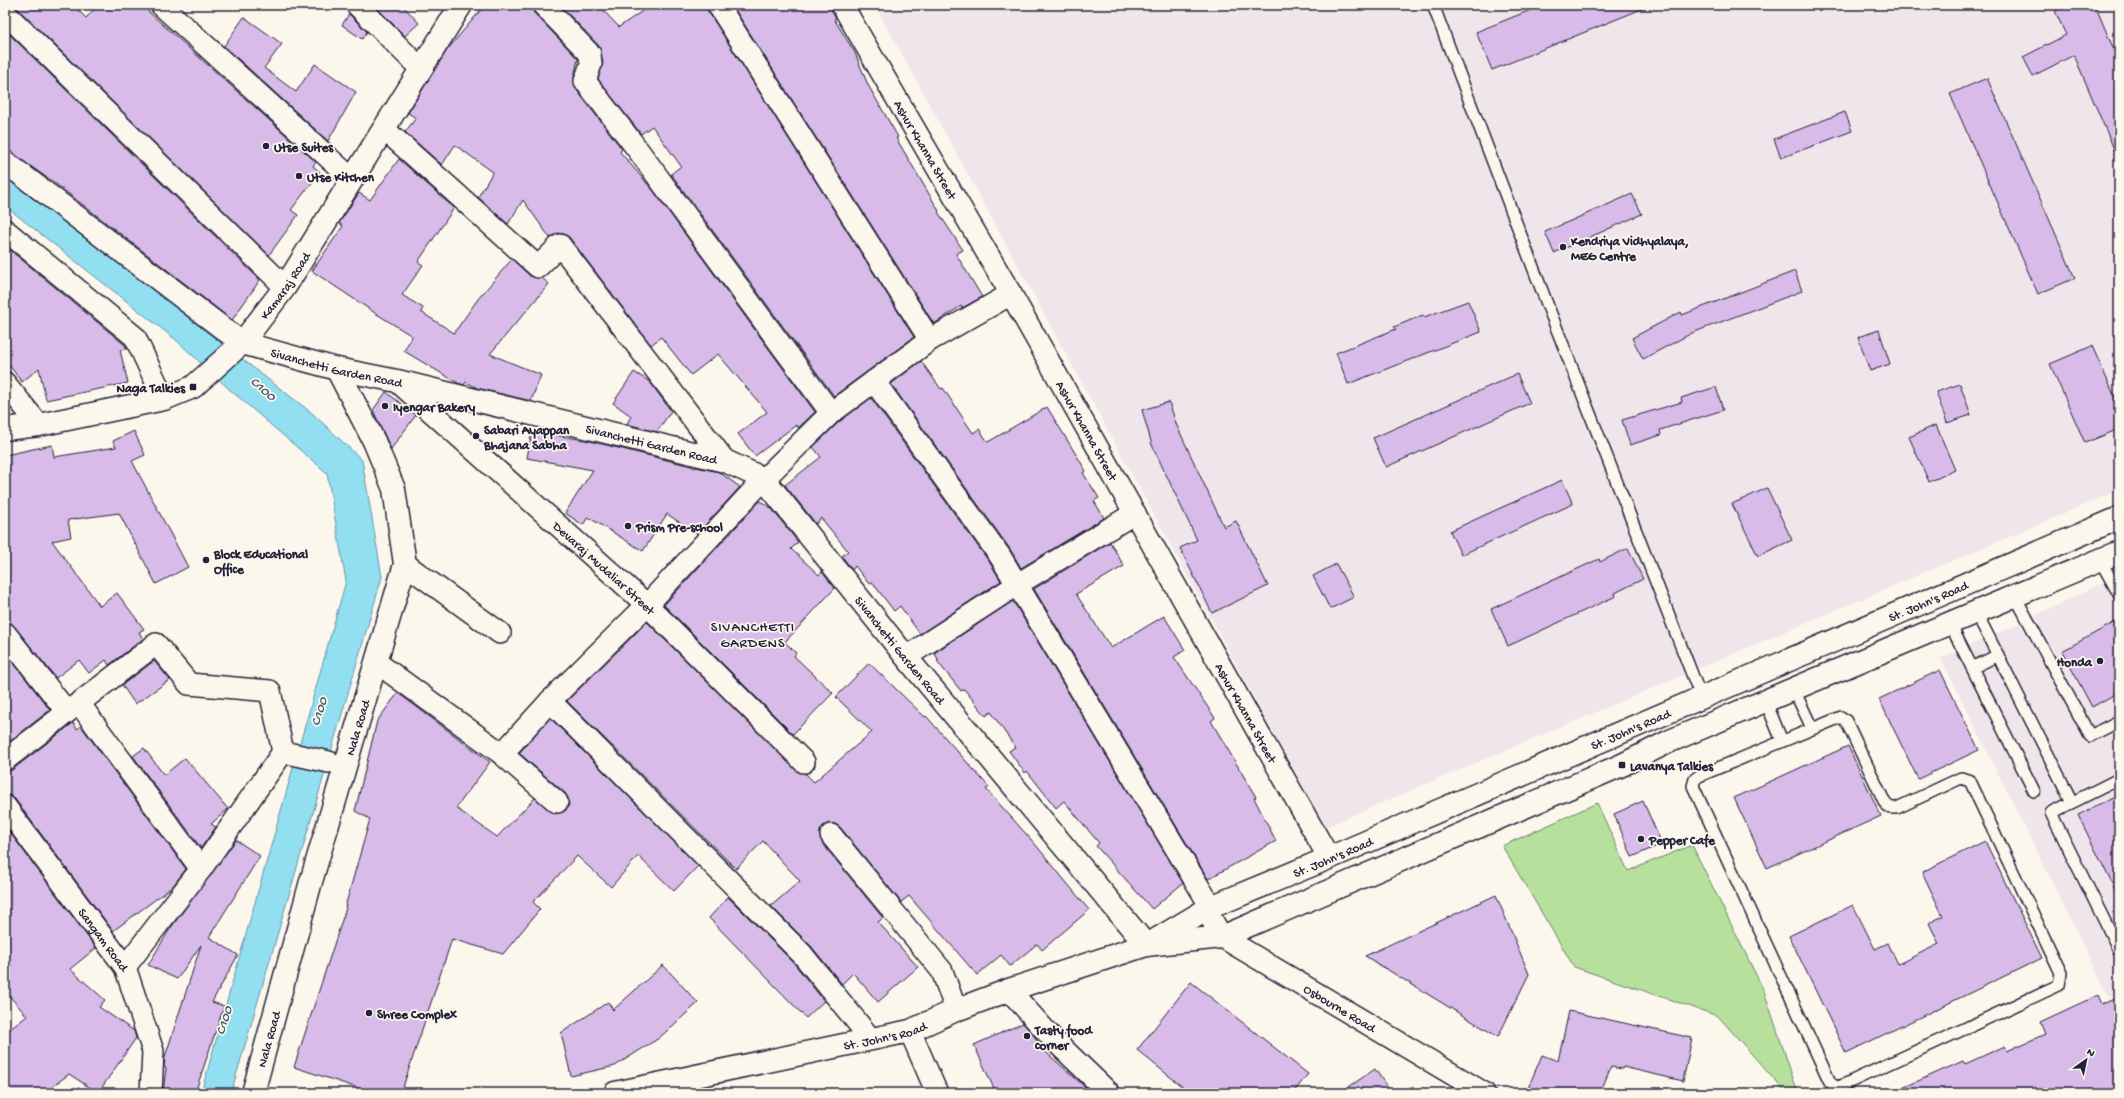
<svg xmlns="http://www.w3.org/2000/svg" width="2124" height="1098" font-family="'Gochi Hand',sans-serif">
<rect width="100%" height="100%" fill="#fbf7ec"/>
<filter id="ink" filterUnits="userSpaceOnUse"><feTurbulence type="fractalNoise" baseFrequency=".025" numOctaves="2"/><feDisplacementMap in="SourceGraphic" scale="8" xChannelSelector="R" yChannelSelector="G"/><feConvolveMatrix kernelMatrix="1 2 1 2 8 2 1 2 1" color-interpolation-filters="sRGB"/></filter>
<g filter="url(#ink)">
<!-- built -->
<path fill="#f0e5eb" d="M 875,5 L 2119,5 L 2119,490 L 1325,827 Z
M 2117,576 L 2119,580 L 2119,992 L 2109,997 L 1941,658 L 2012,627 Z"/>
<!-- green -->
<path fill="#b7e09d" stroke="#6c816c" d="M 1597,803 L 1628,871 L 1692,845 L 1764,991 L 1798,1093 L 1786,1093 L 1718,1016 L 1574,967 L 1502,846 Z"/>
<!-- water -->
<path fill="#92dff1" stroke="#6593a8" d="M 5,170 L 190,319 L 312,413 L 362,460 L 382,577 L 231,1093 L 201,1093 L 346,581 L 327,473 L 229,389 L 176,340 L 5,206 Z"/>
<!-- building -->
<path fill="#d8bbe8" stroke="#22223b" d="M 14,5 L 73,5 L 86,18 L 98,5 L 141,5 L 316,162 L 313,166 L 320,172 L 291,210 L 298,215 L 269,255 Z
M 374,5 L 402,5 L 419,23 L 405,36 Z
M 485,5 L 531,5 L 534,13 L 578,59 L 574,77 L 575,88 L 622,149 L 620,152 L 652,189 L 815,412 L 798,428 L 796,425 L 755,456 L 738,434 L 767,412 L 718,354 L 691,375 L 661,337 L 651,345 L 569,237 L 564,234 L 558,233 L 550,238 L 523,200 L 508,224 L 478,197 L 493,172 L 455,145 L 442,165 L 405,132 L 416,118 L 408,113 L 447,50 Z
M 560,5 L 598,5 L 619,27 L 651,5 L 706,5 L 708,11 L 914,337 L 834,396 L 671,174 L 681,166 L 652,126 L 641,134 L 598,79 L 603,63 L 599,46 Z
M 732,5 L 830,5 L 836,18 L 834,19 L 855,53 L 868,85 L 898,137 L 896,138 L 939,211 L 938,212 L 963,250 L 956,254 L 982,297 L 962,308 L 961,306 L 934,324 Z
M 1543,5 L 1649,5 L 1649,6 L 1492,70 L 1476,32 Z
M 2070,5 L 2095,5 L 2119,62 L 2119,161 L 2074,55 L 2033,76 L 2023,57 L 2066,35 L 2055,11 Z
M 349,14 L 367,32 L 362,39 L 342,25 Z
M 244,17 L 282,44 L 264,68 L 296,92 L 315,64 L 356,92 L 328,141 L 224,46 Z
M 5,30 L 260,280 L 232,320 L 52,181 L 5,149 Z
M 1987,78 L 2075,278 L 2038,294 L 1950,94 Z
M 1845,112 L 1852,131 L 1781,158 L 1774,139 Z
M 399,159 L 454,208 L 418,262 L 423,265 L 402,295 L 423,308 L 421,312 L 454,333 L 478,299 L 512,259 L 530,276 L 542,278 L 549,284 L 490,354 L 541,375 L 531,401 L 477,388 L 466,382 L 464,385 L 458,383 L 429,366 L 404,351 L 412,336 L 372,311 L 312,271 L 343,226 L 339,223 L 359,193 L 370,200 Z
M 1632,194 L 1642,214 L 1554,253 L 1545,232 Z
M 5,246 L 125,345 L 127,349 L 120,350 L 128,383 L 46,400 L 39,368 L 22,382 L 5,360 Z
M 1795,271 L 1802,291 L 1692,333 L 1643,359 L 1632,338 L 1681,312 L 1682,315 Z
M 1468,301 L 1481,332 L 1348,384 L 1336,353 L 1396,329 L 1394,327 L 1423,315 L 1424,317 Z
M 1879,330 L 1890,364 L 1870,371 L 1858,337 Z
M 2092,346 L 2119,406 L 2119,429 L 2085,443 L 2050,364 Z
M 921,361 L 941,389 L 943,388 L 973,433 L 979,429 L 988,442 L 1047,407 L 1086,471 L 1083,473 L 1099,498 L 1094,501 L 1104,518 L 1021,568 L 1010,549 L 891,384 Z
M 634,372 L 650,382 L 671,411 L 657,432 L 627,424 L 631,416 L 613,403 Z
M 1517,374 L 1530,403 L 1386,467 L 1373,438 Z
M 1960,384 L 1971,415 L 1947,423 L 1936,392 Z
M 1716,387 L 1723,410 L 1660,430 L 1661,435 L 1630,445 L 1622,420 L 1682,402 L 1681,398 Z
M 386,392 L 416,415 L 391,449 L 373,410 Z
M 871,398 L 990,563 L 1001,581 L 920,634 L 900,606 L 894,611 L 872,582 L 869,584 L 855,566 L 852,570 L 842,556 L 848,551 L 821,518 L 816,524 L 785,485 L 821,457 L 813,447 L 839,422 Z
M 1169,402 L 1177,426 L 1224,527 L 1236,521 L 1268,586 L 1212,613 L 1180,548 L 1197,540 L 1152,445 L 1142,410 Z
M 1936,425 L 1955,470 L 1929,482 L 1909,437 Z
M 134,431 L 145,455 L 132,461 L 188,567 L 156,584 L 119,513 L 68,520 L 71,537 L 52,541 L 100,606 L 117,593 L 144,629 L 139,632 L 143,639 L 109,665 L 106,660 L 89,673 L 79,660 L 56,678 L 14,626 L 5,621 L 5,455 L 52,445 L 54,457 L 116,447 L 113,441 Z
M 532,431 L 590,441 L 691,466 L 695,468 L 696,467 L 719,472 L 740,487 L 697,534 L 667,514 L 643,551 L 588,517 L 583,525 L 565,513 L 593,470 L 527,458 Z
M 1562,480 L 1573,504 L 1461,555 L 1450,531 Z
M 1767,488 L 1792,540 L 1758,556 L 1732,504 Z
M 760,501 L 771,508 L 798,542 L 791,549 L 819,575 L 822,572 L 835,588 L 785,642 L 796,653 L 794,656 L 833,693 L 793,734 L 664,605 Z
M 1110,542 L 1124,566 L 1076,594 L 1111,648 L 1164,616 L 1185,650 L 1174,657 L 1215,718 L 1211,721 L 1256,797 L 1254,798 L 1276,841 L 1208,879 L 1034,589 Z
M 1628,548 L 1643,579 L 1615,593 L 1616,596 L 1508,646 L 1491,609 L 1599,559 L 1600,562 Z
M 1336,564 L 1354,597 L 1330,609 L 1313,576 Z
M 1013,601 L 1183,883 L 1152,909 L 1096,846 L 1099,843 L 1064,801 L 1056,808 L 1027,771 L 1025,773 L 1009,751 L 1015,747 L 991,712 L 986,716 L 964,689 L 961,691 L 937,661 L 939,660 L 934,653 Z
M 2119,620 L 2119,692 L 2092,707 L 2062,651 Z
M 647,622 L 796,770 L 806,774 L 814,782 L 872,732 L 836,697 L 869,663 L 925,717 L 926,716 L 989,787 L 986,789 L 1035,844 L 1089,910 L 1042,950 L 1037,944 L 1010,966 L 1001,955 L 977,975 L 909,896 L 901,902 L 840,827 L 835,824 L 829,823 L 823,826 L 820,831 L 822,843 L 883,918 L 878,922 L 918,967 L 878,1002 L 853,973 L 842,984 L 811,946 L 771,906 L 800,881 L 763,841 L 736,869 L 567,701 Z
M 5,652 L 50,710 L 5,745 Z
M 154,661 L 170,680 L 135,704 L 122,685 Z
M 1940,670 L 1979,750 L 1918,779 L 1879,699 Z
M 398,693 L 490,762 L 456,808 L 497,837 L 535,798 L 555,814 L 566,810 L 569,805 L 568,798 L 565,793 L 519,753 L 550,718 L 698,866 L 674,891 L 638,856 L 611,887 L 577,856 L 533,902 L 540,909 L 503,954 L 452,939 L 401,1093 L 373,1093 L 294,1067 L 346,908 L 345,907 L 370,819 L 355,811 L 377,721 Z
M 73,723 L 77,729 L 81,726 L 186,869 L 172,887 L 113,931 L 15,799 L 5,794 L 5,772 L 12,770 Z
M 1848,746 L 1881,816 L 1767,868 L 1734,798 Z
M 144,748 L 164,775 L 185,758 L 228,809 L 211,824 L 216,827 L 201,848 L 133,756 Z
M 2119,795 L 2119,898 L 2078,815 Z
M 1643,801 L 1662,844 L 1632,857 L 1614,814 Z
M 5,826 L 96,948 L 70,969 L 105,1000 L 99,1007 L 134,1031 L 136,1038 L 98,1093 L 69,1074 L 44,1093 L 5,1093 L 5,1033 L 27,1016 L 5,991 Z
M 236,840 L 260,856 L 209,937 L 238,955 L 212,1002 L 224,1006 L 195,1093 L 163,1093 L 166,1068 L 164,1067 L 165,1057 L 201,945 L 177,979 L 148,965 L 170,929 Z
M 1985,841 L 2042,958 L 1846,1053 L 1789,936 L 1853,905 L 1875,949 L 1888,943 L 1898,964 L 1939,944 L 1929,923 L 1943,916 L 1922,872 Z
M 1496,895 L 1529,974 L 1498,1037 L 1365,956 Z
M 728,897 L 793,962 L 824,1001 L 806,1018 L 709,918 Z
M 663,965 L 698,1003 L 659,1038 L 615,1066 L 571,1076 L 561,1033 L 608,1002 L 613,1010 Z
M 1191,982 L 1308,1074 L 1293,1093 L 1190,1093 L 1137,1050 Z
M 2098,995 L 2102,1004 L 2119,996 L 2119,1093 L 1891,1093 L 1963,1061 L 1965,1064 L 2005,1046 L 2007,1051 L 2045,1034 L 2040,1022 Z
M 1569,1011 L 1692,1038 L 1683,1081 L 1623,1067 L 1622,1069 L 1611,1067 L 1600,1093 L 1526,1093 L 1542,1055 L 1558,1061 Z
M 1023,1023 L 1035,1037 L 1040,1047 L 1092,1093 L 996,1093 L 974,1045 Z
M 1375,1069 L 1391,1093 L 1340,1093 Z"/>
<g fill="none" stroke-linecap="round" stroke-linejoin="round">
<defs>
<path id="service" d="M 1433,5 L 1549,309 L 1701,697
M 2100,560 L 2119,594
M 2015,596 L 2090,736 L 2119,721
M 1976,612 L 2072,802
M 1950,624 L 2034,791
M 1972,668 L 1998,655
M 1794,690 L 1812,728
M 1766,702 L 1782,741
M 1841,717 L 1846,721 L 1885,803 L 1890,808 L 1897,808 L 1961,778 L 1970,781 L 2061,973 L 2059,985 L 1839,1087 L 1833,1085 L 1829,1080 L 1693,786 L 1695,779 L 1699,776 Z
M 2119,779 L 2051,813 L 2119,950"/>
<g id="minor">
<path d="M 161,5 L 352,179"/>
<path d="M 357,5 L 421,69"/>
<path d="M 543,5 L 590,54 L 591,64 L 585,81 L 638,150 L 831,413"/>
<path d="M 718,5 L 930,340"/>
<path id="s1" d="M 842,5 L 1011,294 L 1329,858"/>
<path d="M 5,13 L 285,287"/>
<path d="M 384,129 L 538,267 L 560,245 L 725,461"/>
<path d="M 5,230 L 135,337 L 164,399"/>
<path id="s2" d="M 397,381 L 647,605 L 804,762"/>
<path d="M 874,381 L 1000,556 L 1211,907"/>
<path d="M 5,383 L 39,425"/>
<path d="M 405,564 L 500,633"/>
<path d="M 5,633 L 67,712"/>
<path d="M 906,657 L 1018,584 L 1135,513"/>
<path d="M 376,662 L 502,754 L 557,802"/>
<path d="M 550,701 L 802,954 L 870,1038"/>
<path d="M 79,703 L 201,869"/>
<path d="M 502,754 L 550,701 L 647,605 L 764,479 L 831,413 L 930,340 L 1011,294"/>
<path d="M 5,760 L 156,644 L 189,684 L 270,691 L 283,752 L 329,762"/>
<path id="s3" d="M 5,806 L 125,967 L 153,1051 L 151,1093"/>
<path d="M 831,835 L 942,971 L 956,1010"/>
<path id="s4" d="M 1206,910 L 1222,937 L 1484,1093"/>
<path d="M 125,967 L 201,869 L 283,752"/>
<path d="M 1009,990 L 1053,1039 L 1109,1093"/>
<path d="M 910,1031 L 937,1093"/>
<path d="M 673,1081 L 686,1093"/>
</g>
<g id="tertiary">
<path id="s5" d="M 5,162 L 242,343 L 337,369 L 397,381 L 725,461 L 764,479 L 906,657 L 1146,945"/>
<path id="s6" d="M 5,429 L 39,425 L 164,399 L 193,387 L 242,343 L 285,287 L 461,5"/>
<path id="s7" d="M 253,1093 L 310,885 L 405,564 L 394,489 L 374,441 L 337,369"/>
</g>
<g id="secondary">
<path id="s8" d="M 1154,941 L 1211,907 L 1329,858 L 2119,518"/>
<path id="s9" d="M 615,1093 L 910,1031 L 956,1010 L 1009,990 L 1146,945 L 1222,937 L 1622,765 L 1670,741 L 2119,552"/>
</g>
</defs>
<!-- service casing -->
<use href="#service" stroke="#22223b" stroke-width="14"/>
<!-- minor casing -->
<use href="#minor" stroke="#22223b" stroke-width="24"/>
<!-- tertiary casing -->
<use href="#tertiary" stroke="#22223b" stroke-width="25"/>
<!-- secondary casing -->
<use href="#secondary" stroke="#22223b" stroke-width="25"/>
<!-- service -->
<use href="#service" stroke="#fbf7ec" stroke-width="11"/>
<!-- minor -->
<use href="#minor" stroke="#fbf7ec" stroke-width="21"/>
<!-- tertiary -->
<use href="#tertiary" stroke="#fbf7ec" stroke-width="22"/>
<!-- secondary -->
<use href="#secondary" stroke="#fbf7ec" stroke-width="22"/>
</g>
</g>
<!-- markers -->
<g fill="#22223b" stroke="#fbf7ec" stroke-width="1.5">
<circle cx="266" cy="146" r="4"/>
<circle cx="299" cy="176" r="4"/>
<circle cx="1563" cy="247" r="4"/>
<rect x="189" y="383" width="8" height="8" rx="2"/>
<circle cx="385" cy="406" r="4"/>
<circle cx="476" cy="436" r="4"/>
<circle cx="628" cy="526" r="4"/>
<circle cx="206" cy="560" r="4"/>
<circle cx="2100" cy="661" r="4"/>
<rect x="1618" y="761" width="8" height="8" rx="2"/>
<circle cx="1641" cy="839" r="4"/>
<circle cx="369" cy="1013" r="4"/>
<circle cx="1027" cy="1036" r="4"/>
</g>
<g text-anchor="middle" stroke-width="3.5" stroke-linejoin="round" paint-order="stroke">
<!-- poi labels -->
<g font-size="13" font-weight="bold" fill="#22223b" stroke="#fbf7ec" text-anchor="start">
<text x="274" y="151">Utse Suites</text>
<text x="307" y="181">Utse Kitchen</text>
<text x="1571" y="245">Kendriya Vidhyalaya,<tspan x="1571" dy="15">MEG Centre</tspan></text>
<text x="185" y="392" text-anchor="end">Naga Talkies</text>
<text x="393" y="411">Iyengar Bakery</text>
<text x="484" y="434">Sabari Ayappan<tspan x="484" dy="15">Bhajana Sabha</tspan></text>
<text x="636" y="531">Prism Pre-school</text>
<text x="214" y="558">Block Educational<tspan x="214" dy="15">Office</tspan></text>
<text x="2092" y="666" text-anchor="end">Honda</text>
<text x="1630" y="770">Lavanya Talkies</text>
<text x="1649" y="844">Pepper Cafe</text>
<text x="377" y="1018">Shree Complex</text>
<text x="1035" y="1034">Tasty food<tspan x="1035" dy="15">corner</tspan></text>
</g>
<!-- street labels -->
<g font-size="13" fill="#22223b" stroke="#fbf7ec">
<text dy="5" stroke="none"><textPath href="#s1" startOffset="167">Ashur Khanna Street</textPath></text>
<text dy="5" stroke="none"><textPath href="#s6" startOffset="331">Kamaraj Road</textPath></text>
<text dy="5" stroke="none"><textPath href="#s5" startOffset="396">Sivanchetti Garden Road</textPath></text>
<text dy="5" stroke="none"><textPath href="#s1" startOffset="491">Ashur Khanna Street</textPath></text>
<text dy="5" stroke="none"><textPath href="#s5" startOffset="720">Sivanchetti Garden Road</textPath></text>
<text dy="5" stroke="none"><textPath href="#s2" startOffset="279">Devaraj Mudaliar Street</textPath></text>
<text dy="5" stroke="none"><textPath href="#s8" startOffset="846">St. John's Road</textPath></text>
<text dy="5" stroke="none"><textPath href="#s5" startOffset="1057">Sivanchetti Garden Road</textPath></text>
<text dy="5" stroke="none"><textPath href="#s1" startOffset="815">Ashur Khanna Street</textPath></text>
<text dy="5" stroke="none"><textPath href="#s7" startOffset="380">Nala Road</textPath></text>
<text dy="5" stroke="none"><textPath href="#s8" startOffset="522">St. John's Road</textPath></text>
<text dy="5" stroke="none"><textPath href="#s8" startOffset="198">St. John's Road</textPath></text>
<text dy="5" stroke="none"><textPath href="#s3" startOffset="166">Sangam Road</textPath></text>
<text dy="5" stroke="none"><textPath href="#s4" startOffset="169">Osbourne Road</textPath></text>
<text dy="5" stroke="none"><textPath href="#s9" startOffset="276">St. John's Road</textPath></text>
<text dy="5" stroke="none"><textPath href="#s7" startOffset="56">Nala Road</textPath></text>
</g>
<!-- water labels -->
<g font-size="14" font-style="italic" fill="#445b72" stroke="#fbf7ec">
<text transform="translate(264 388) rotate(41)" y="5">C100</text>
<text transform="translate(318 711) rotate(-73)" y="5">C100</text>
<text transform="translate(223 1020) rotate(-73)" y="5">C100</text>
</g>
<!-- neighbourhood labels -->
<g font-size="14" letter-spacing="1" fill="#22223b" stroke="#fbf7ec">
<text x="753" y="631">SIVANCHETTI<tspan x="753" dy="16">GARDENS</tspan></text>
</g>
</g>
<!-- margin -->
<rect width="2124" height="1098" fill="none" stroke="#fbf7ec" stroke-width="20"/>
<rect x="10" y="10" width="2104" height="1078" fill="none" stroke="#22223b" stroke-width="1.5" filter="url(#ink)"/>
<!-- north arrow -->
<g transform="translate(2086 1060) rotate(33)" stroke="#fbf7ec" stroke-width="3" paint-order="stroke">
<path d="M0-3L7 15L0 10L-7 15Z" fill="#22223b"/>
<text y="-6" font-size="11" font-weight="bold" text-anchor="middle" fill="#22223b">N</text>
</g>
</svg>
